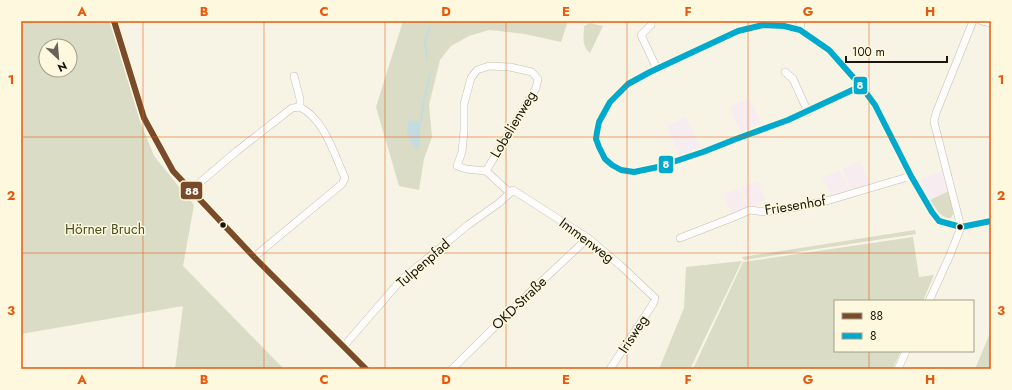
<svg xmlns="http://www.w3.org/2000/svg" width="1012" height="390" font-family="Jost,sans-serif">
<rect width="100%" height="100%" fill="#f7f4e5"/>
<!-- industrial -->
<path fill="#f7edf1" d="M 749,98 L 761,123 L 741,132 L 729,107 Z
M 686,117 L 701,148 L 680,156 L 666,126 Z
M 860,161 L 870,184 L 851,190 L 842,169 Z
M 840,170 L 850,190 L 831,195 L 822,177 Z
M 942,170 L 949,191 L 930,200 L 920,180 Z
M 757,181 L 766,200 L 750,208 L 741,188 Z
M 739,188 L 748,208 L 732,216 L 723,194 Z"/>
<!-- green -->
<path fill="#dadcc6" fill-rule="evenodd" d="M 21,21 L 110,21 L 140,121 L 154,156 L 194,205 L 183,266 L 284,369 L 175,369 L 183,306 L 21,334 ZM 46,46 L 70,46 L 70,70 L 46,70 Z
M 403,21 L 568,21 L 561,42 L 525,34 L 489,30 L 469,36 L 451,46 L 440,60 L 429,105 L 432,137 L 424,159 L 419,190 L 399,186 L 376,107 Z
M 590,23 L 603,26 L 590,53 C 581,45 584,37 584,26 Z
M 949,191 L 953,214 L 951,218 C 940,219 936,208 930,200 Z
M 915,230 L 916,234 L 744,260 L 742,257 Z
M 913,237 L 919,277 L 934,275 L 923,301 L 835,301 L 835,351 L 901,351 L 893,368 L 886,369 L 693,369 L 743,262 Z
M 742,261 L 690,369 L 659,369 L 684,308 L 686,267 Z
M 991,331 L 991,369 L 975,369 Z"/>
<!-- water -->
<path fill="#c4dce0" d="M 408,120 L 421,122 L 419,148 L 414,147 L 407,134 Z"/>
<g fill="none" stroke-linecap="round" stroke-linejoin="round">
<!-- stream -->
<path stroke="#c4dce0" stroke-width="2" d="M 427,58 L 425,40 L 430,28
M 421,122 L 423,105 L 430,74"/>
<defs>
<path id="minor" d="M 114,21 L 144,118 L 173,171 L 254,257 L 366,369
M 799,21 L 801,25 L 800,30
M 982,21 L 991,23
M 651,25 L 641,35 L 657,69
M 785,72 L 793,79 L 808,112
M 861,86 L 788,120 L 736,139 L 703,152 L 658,167 L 634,172 L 621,170 L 612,165 L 605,159 L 599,147 L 596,139 L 597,132 L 599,122 L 605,111 L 610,102 L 628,84 L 650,72 L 738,31 L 763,25 L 784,26 L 800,30 L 829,50 L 861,86 L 875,105 L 911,176 L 932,212 L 939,221 L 961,227 L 991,221
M 486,171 L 536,88 L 538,79 L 532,72 L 510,67 L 489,66 L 477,70 L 471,78 L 464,104 L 464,131 L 462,152 L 457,166 L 466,169 L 486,171 L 510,193
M 191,190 L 237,151 L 292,108 L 300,107
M 961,227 L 934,122 L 936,113 L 973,21
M 680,238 L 734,217 L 750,210 L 765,212 L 803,206 L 830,200 L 911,176
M 254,257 L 342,184 L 345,178 C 334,154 325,120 300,107 L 300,99 L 294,76
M 929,301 L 950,255 L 961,227
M 344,346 L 401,280 L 468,225 L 499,203 L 510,193 L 513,190 L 588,238 L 620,265 L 655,298 L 653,304 L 610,369
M 452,369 L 527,295 L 588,238
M 898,369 L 906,351"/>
</defs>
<!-- minor casing -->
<use href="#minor" stroke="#c2bfb4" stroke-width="8"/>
<!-- minor -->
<use href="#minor" stroke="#fefdfb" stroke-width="7"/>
<defs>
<path id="bus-1" d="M 114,21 L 144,118 L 173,171 L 254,257 L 366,369"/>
<path id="bus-2" d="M 861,86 L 788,120 L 736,139 L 703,152 L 658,167 L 634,172 L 621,170 L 612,165 L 605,159 L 599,147 L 596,139 L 597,132 L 599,122 L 605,111 L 610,102 L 628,84 L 650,72 L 738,31 L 763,25 L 784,26 L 800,30 L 829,50 L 861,86 L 875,105 L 911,176 L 932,212 L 939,221 L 961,227 L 991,221"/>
</defs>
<!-- bus-1 casing -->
<use href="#bus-1" stroke="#fef9de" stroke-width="9"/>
<!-- bus-2 casing -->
<use href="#bus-2" stroke="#fef9de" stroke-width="9"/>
<!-- bus-1 -->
<use href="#bus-1" stroke="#7a4b2a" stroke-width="6"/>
<!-- bus-2 -->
<use href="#bus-2" stroke="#00a9ce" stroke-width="6"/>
</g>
<!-- grid -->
<path fill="none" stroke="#e8590c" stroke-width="1" stroke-opacity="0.55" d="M 143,21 L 143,369M 264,21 L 264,369M 385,21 L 385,369M 506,21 L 506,369M 627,21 L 627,369M 748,21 L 748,369M 869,21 L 869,301M 21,137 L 991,137M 21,253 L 991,253M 869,351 L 869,369"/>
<!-- markers -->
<g fill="#18160c" stroke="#fef9de" stroke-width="1.5">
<circle cx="223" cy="225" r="3.5"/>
<circle cx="960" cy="227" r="3.5"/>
</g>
<g text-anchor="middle" stroke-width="3" stroke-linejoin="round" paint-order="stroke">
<!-- street labels -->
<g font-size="14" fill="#18160c" stroke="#fef9de">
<text transform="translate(513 124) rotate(-59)" y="5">Lobelienweg</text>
<text transform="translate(795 205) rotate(-9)" y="5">Friesenhof</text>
<text transform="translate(587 240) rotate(37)" y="5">Immenweg</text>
<text transform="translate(423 263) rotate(-41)" y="5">Tulpenpfad</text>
<text transform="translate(519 303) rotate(-44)" y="5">OKD-Straße</text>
<text transform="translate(633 334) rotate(-57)" y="5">Irisweg</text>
</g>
<!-- park labels -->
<g font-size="14" fill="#48501f" stroke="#fef9de">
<text x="105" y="234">Hörner Bruch</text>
</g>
</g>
<g stroke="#fef9de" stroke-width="1.5">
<rect x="853" y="76" width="15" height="19" rx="4" fill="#00a9ce"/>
<rect x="658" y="155" width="16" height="19" rx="4" fill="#00a9ce"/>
<rect x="180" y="181" width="23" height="19" rx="4" fill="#7a4b2a"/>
</g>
<g font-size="11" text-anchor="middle" font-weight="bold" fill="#fff">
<text x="860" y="89">8</text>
<text x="666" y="168">8</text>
<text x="192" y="195">88</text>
</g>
<!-- border -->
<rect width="1012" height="390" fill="none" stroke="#fef9de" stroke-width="44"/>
<!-- legend -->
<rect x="834" y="300" width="140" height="52" fill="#fef9de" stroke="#a29e8a"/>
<rect x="842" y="313" width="20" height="6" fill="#7a4b2a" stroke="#a29e8a"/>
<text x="870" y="320" font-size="12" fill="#18160c">88</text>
<rect x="842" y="333" width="20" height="6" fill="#00a9ce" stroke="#a29e8a"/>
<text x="870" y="340" font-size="12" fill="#18160c">8</text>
<!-- north arrow -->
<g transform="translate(58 58) rotate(154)"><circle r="19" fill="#fef9de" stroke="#a29e8a"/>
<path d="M0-3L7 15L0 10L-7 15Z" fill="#666458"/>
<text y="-6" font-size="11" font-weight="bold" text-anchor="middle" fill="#18160c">N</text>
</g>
<!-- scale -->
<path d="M846 56v6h101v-6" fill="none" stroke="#18160c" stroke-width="2"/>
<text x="852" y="56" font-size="12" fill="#18160c" stroke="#fef9de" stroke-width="3" paint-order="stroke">100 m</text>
<rect x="22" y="22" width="968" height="346" fill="none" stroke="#e8590c" stroke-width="1.5"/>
<g font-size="13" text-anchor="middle" font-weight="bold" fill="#e8590c">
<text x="82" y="16">A</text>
<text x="204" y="16">B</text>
<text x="324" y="16">C</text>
<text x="446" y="16">D</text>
<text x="566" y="16">E</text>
<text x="688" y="16">F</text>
<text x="808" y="16">G</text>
<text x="930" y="16">H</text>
<text x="11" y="84">1</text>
<text x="1001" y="84">1</text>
<text x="11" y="200">2</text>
<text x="1001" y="200">2</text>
<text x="11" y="315">3</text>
<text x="1001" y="315">3</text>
<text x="82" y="384">A</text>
<text x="204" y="384">B</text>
<text x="324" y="384">C</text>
<text x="446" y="384">D</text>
<text x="566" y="384">E</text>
<text x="688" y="384">F</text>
<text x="808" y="384">G</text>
<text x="930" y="384">H</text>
</g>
</svg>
